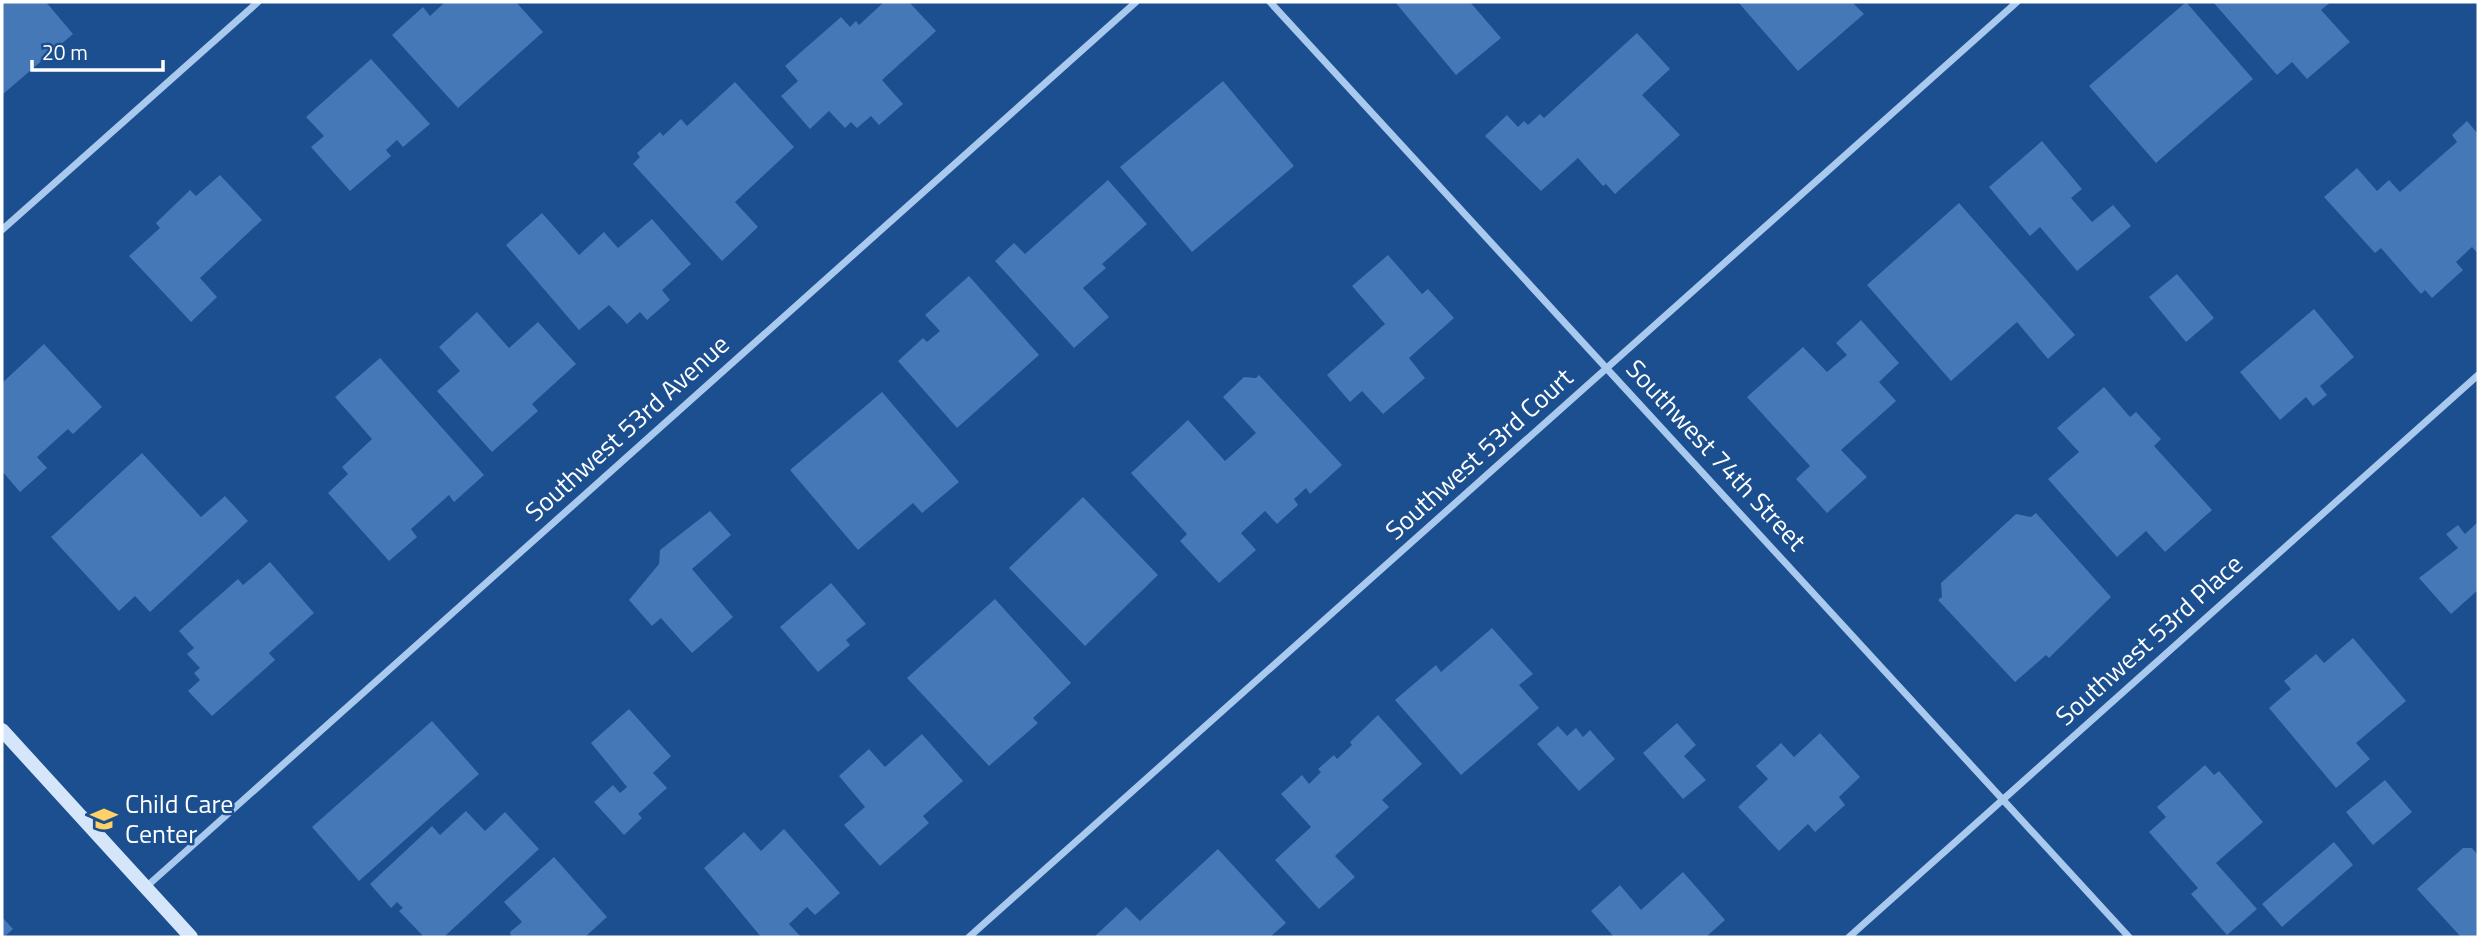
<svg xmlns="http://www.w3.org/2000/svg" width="2480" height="939" font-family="'Titillium Web',sans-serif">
<rect width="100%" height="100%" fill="#1b4f8f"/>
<!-- building -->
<path fill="#4478b7" d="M 2,2 L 46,2 L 73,34 L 2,95 Z
M 445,2 L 516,2 L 543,32 L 458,108 L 392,35 L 423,7 L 430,16 Z
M 884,2 L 909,2 L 936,31 L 882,80 L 903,104 L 879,125 L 871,116 L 857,128 L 851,122 L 845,128 L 829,111 L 810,129 L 781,96 L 798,81 L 785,66 L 841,17 L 850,27 L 856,21 L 859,25 Z
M 1395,2 L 1470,2 L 1501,38 L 1456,75 Z
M 1738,2 L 1852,2 L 1864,14 L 1798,71 Z
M 2186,2 L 2253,79 L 2156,163 L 2089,86 Z
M 2213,2 L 2331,2 L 2321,10 L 2350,42 L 2307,79 L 2292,62 L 2277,75 Z
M 1637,33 L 1670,69 L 1642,95 L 1680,135 L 1615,194 L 1606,184 L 1603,186 L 1578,158 L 1541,191 L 1485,136 L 1507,115 L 1518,127 L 1524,121 L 1528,125 L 1540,114 L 1544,118 Z
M 371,59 L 430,124 L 403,147 L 397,140 L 386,150 L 391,156 L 350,191 L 311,147 L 324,136 L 306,117 Z
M 1223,81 L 1294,166 L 1192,252 L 1120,167 Z
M 735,82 L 794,147 L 735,202 L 758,227 L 722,261 L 633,164 L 640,157 L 637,153 L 660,132 L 663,136 L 681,119 L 687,126 Z
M 2467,121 L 2478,134 L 2478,254 L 2472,247 L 2456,262 L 2463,270 L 2432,298 L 2425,290 L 2421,294 L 2381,248 L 2375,253 L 2324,197 L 2357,168 L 2377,191 L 2389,180 L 2400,192 L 2457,142 L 2452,135 Z
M 2042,141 L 2082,189 L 2071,198 L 2092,222 L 2113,205 L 2131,226 L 2077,271 L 2040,227 L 2030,236 L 1989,187 Z
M 220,175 L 262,220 L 200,278 L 217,297 L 191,322 L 129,256 L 160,228 L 156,223 L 190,190 L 196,196 Z
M 1108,180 L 1147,224 L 1102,264 L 1106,268 L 1083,288 L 1109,317 L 1074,348 L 995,261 L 1014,243 L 1025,254 Z
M 1959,203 L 2075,335 L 2048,359 L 2017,322 L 1951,381 L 1867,285 Z
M 542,213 L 579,255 L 604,232 L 618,248 L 652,219 L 691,264 L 662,290 L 670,300 L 647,320 L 640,312 L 627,324 L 609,305 L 579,330 L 506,245 Z
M 1388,255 L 1422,294 L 1428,289 L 1454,318 L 1409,358 L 1425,378 L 1383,414 L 1362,391 L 1350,402 L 1327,375 L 1385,324 L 1352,286 Z
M 2177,274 L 2214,318 L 2186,342 L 2149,297 Z
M 969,276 L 1039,355 L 957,428 L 898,361 L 923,338 L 927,342 L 940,331 L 925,315 Z
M 2314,309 L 2354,357 L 2320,386 L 2327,395 L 2313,406 L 2306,397 L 2280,420 L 2240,372 Z
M 477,312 L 509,348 L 538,322 L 576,364 L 532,404 L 538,411 L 492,452 L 437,391 L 460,371 L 439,347 Z
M 1861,320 L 1899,363 L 1879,382 L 1896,401 L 1841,450 L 1867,477 L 1827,513 L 1796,479 L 1810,466 L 1747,397 L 1803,347 L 1827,372 L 1847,355 L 1836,343 Z
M 44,344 L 102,407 L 73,434 L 68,429 L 37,457 L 47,468 L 20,492 L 2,471 L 2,383 Z
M 380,358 L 484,475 L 454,502 L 449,495 L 411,529 L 417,537 L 389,561 L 328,493 L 348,474 L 342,467 L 372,439 L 335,397 Z
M 1259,375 L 1342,465 L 1310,494 L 1306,488 L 1294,499 L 1298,505 L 1277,524 L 1265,511 L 1241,533 L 1256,550 L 1219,583 L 1180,541 L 1187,534 L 1131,473 L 1188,420 L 1225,461 L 1256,433 L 1223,397 L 1244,377 L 1256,378 Z
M 2104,387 L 2130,417 L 2136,412 L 2161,439 L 2154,446 L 2212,510 L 2165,552 L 2146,531 L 2117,557 L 2048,479 L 2079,452 L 2057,428 Z
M 882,392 L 959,482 L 922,513 L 913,503 L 858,550 L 790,470 Z
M 142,453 L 201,517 L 225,496 L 248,521 L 150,612 L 135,596 L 119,611 L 51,537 Z
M 1083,497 L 1158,575 L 1085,646 L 1009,568 Z
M 710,511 L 731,535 L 692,569 L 733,617 L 692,653 L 661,618 L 652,626 L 629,600 L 659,564 L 660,550 Z
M 2036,513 L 2111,597 L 2049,658 L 2046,655 L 2015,682 L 1938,600 L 1942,597 L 1941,583 L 2016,514 L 2031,517 Z
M 2478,522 L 2478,590 L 2451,614 L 2419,578 L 2458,548 L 2446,534 L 2458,525 L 2465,534 Z
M 270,562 L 314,613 L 269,653 L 275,660 L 212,716 L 188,691 L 200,680 L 194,673 L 200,668 L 187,654 L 194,648 L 179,631 L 238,579 L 243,585 Z
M 831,583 L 866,624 L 846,640 L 850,645 L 818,672 L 780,627 Z
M 995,599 L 1071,683 L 1033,718 L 1038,723 L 989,766 L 907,678 Z
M 1492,628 L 1533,674 L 1519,685 L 1539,708 L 1461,775 L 1395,700 L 1436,665 L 1441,672 Z
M 2353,638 L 2406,701 L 2356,743 L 2370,759 L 2336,788 L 2269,708 L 2291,689 L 2284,681 L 2316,654 L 2324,663 Z
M 629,709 L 671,756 L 653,773 L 667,788 L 638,814 L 642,818 L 624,835 L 594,802 L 613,785 L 620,793 L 627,787 L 591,743 Z
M 1378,715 L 1422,764 L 1382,800 L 1389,807 L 1335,856 L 1355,877 L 1319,909 L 1275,860 L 1311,827 L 1281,794 L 1302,775 L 1309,784 L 1321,772 L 1318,769 L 1334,755 L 1337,759 L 1352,745 L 1350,742 Z
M 432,721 L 479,774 L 359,881 L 312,827 Z
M 1677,723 L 1696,745 L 1684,756 L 1706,780 L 1683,799 L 1643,753 Z
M 1558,726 L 1567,736 L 1576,728 L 1583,737 L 1590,730 L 1615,759 L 1579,791 L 1537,744 Z
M 1820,733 L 1860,777 L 1839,797 L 1845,805 L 1815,832 L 1808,824 L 1779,851 L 1738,807 L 1768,779 L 1756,766 L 1781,743 L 1794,757 Z
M 922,734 L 963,781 L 923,816 L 929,823 L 880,866 L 844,825 L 865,807 L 839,776 L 869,749 L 885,767 Z
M 2205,765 L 2214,775 L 2219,771 L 2263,822 L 2216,863 L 2257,909 L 2227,935 L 2191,894 L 2198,888 L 2149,832 L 2166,817 L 2157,807 Z
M 2385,780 L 2412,812 L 2373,845 L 2346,812 Z
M 466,811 L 485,831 L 505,812 L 539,849 L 444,937 L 424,937 L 399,911 L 403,908 L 397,902 L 391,908 L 370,884 L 432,826 L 440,835 Z
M 784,829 L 840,893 L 815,915 L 807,907 L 789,924 L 801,937 L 761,937 L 704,868 L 744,832 L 761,851 Z
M 2334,842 L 2353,865 L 2282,927 L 2262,904 Z
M 2463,848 L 2472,848 L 2478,855 L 2478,937 L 2461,937 L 2417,889 Z
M 1218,849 L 1286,923 L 1270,937 L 1094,937 L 1126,907 L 1140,921 Z
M 554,857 L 607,917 L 585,937 L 511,937 L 510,932 L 522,922 L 504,902 Z
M 1683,872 L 1725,920 L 1706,937 L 1614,937 L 1591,911 L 1620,885 L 1641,910 Z
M 2,917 L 13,929 L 4,937 L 2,937 Z"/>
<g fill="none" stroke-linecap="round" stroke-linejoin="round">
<!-- minor -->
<path stroke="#a9c9ee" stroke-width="7" d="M 1270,2 L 2129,937
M 2,230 L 258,2
M 146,887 L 1136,2
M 969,937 L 2017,2
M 1849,937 L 2478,375"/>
<!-- secondary -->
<path stroke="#d6e6fa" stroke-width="14" d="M 2,730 L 191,937"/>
</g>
<!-- icons -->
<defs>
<symbol id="school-bare" viewBox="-9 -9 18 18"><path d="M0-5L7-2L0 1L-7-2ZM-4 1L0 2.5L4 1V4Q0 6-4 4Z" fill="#ffd166" stroke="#1b4f8f" stroke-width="2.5" paint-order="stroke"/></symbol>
</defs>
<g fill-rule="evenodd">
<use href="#school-bare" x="85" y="800" width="38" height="38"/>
</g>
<g text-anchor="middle" stroke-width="5" stroke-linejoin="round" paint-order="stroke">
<!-- street labels -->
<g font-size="26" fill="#fff" stroke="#1b4f8f">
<text transform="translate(627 428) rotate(-42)" y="9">Southwest 53rd Avenue</text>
<text transform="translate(1479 454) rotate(-42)" y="9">Southwest 53rd Court</text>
<text transform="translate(1716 455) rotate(47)" y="9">Southwest 74th Street</text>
<text transform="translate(2149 640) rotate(-42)" y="9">Southwest 53rd Place</text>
</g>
<!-- poi labels -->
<g font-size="26" fill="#fff" stroke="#1b4f8f" text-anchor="start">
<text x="125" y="813">Child Care<tspan x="125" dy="30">Center</tspan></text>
</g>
</g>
<!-- border -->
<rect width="2480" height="939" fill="none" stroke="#ffffff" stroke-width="7"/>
<!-- scale -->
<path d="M32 60v10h131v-10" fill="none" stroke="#ffffff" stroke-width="3.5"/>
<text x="42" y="60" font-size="21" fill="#ffffff" stroke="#1b4f8f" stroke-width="5" paint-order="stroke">20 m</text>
</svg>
